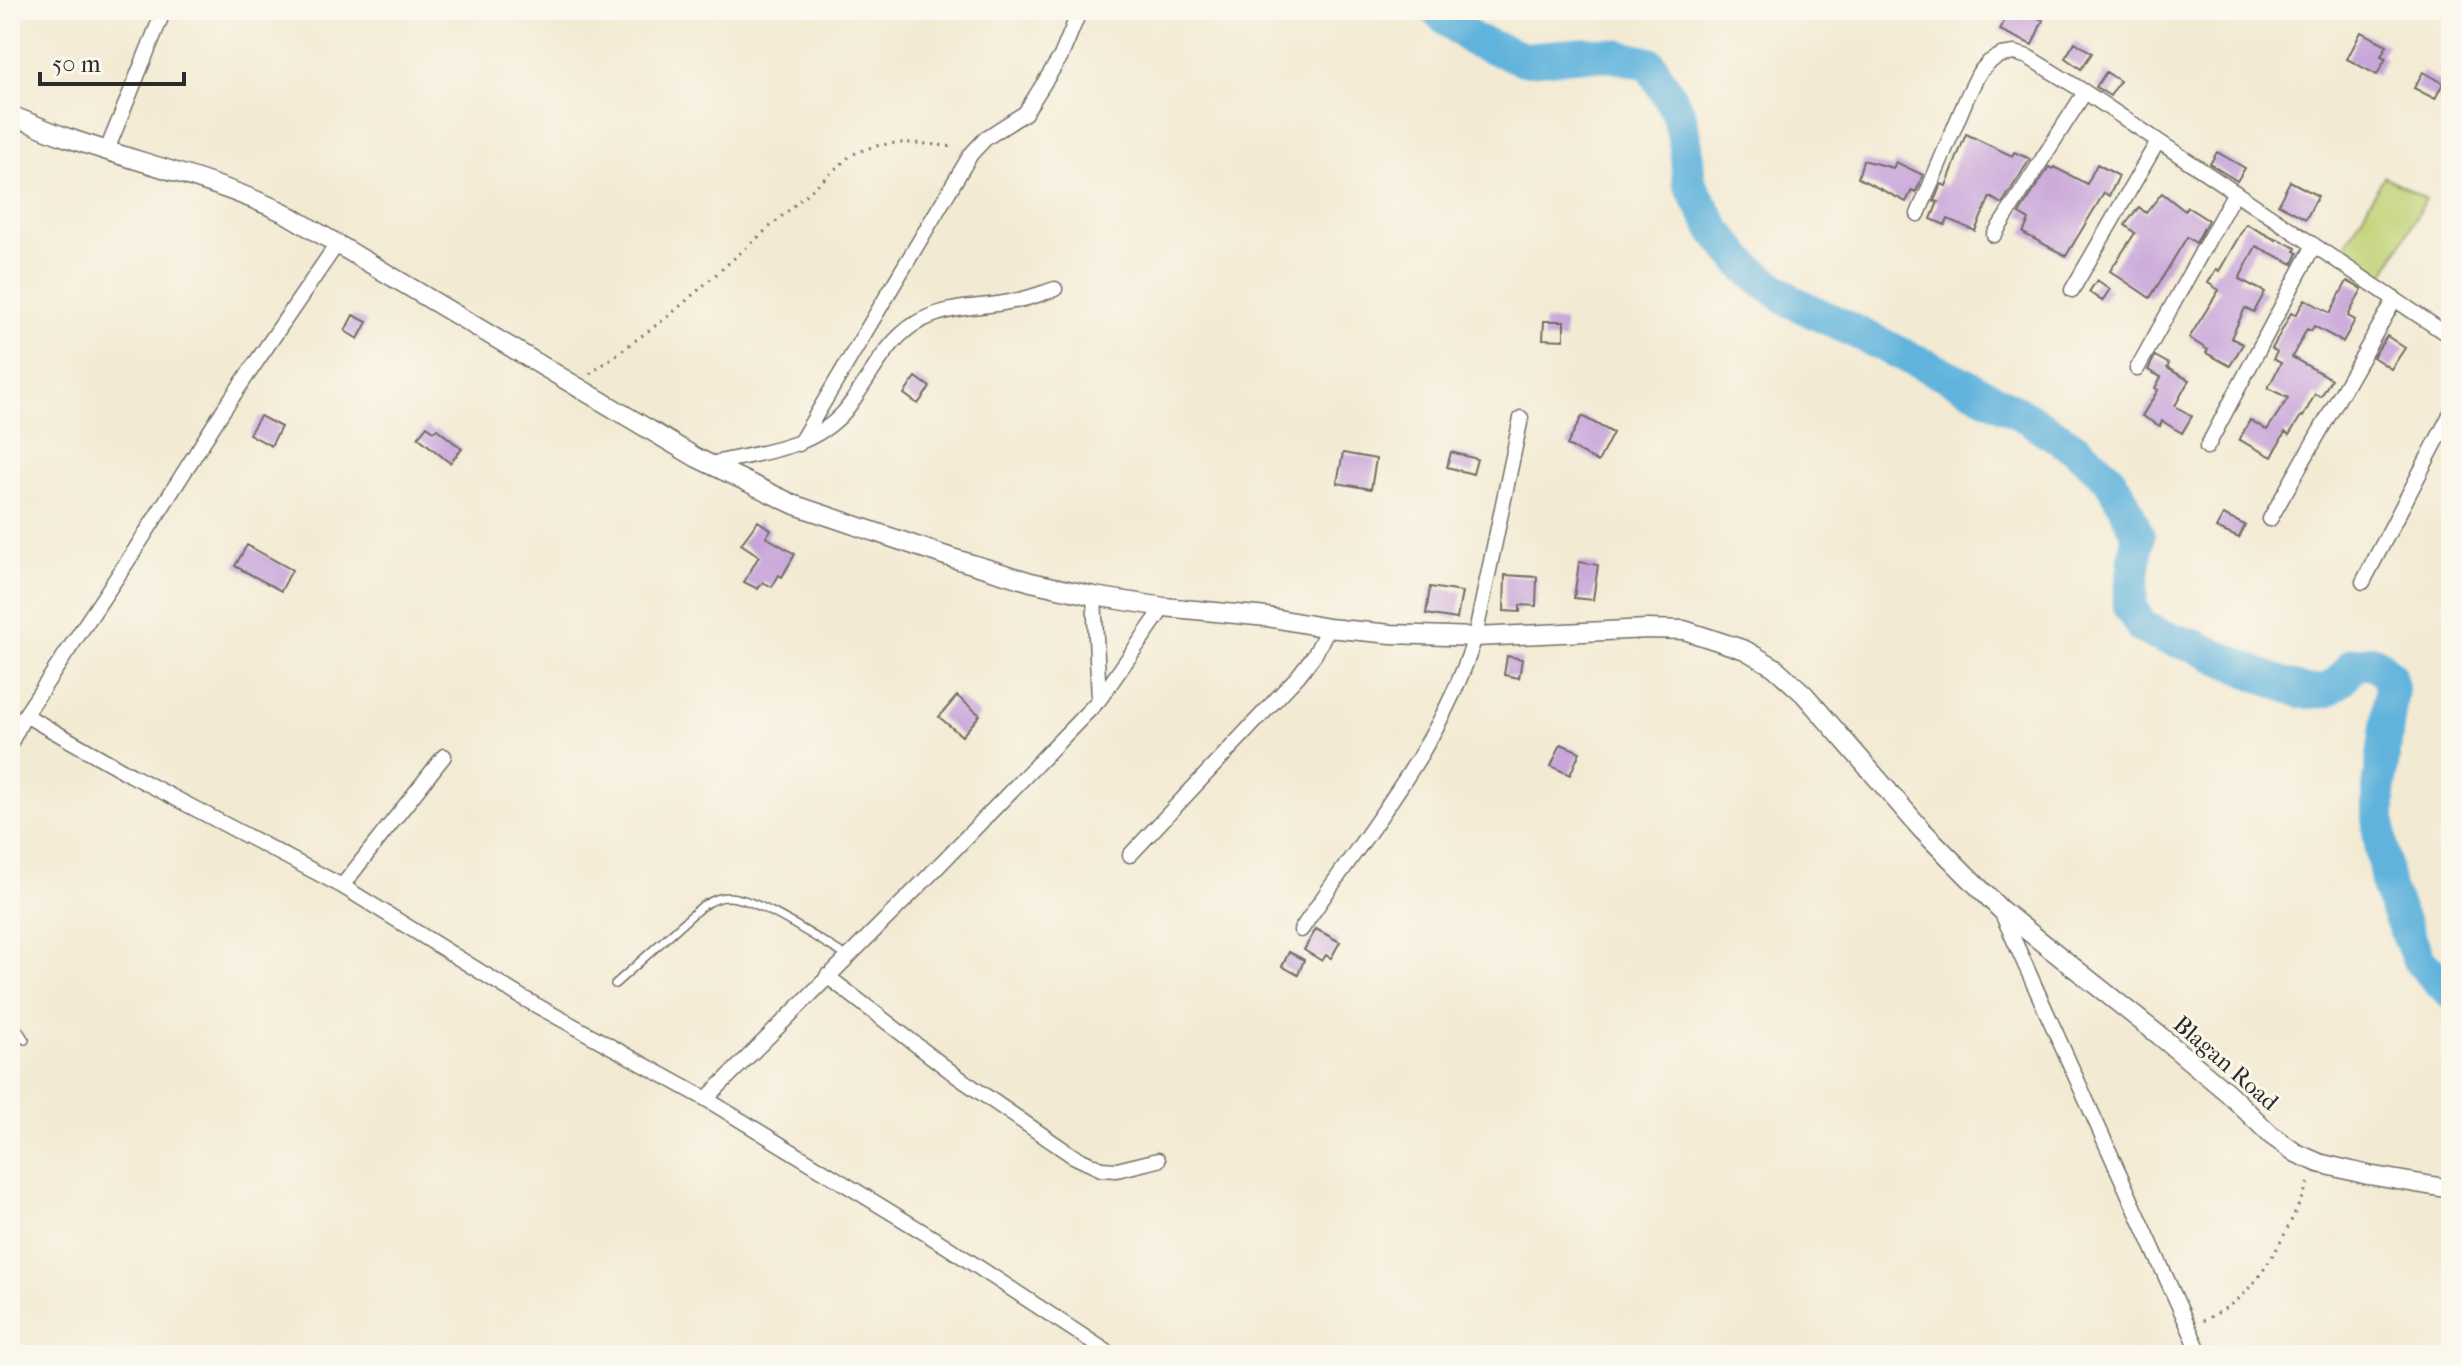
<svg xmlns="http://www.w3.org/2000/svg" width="2461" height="1365" font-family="'IM FELL French Canon',serif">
<rect width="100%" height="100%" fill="#fbf7ec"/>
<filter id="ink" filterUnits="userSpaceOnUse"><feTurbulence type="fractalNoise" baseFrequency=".0125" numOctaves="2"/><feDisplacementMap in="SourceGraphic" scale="16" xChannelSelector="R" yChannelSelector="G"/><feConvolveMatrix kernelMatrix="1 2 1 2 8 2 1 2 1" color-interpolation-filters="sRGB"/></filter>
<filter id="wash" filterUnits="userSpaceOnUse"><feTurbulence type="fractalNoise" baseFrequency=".006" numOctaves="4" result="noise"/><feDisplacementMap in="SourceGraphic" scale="32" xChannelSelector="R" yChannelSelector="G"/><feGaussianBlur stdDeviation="1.8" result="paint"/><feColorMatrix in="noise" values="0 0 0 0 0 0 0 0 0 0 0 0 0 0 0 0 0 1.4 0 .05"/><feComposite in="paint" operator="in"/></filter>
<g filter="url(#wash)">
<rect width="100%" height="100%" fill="#f3ead3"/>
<!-- green -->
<path fill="#c0d174" stroke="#767e50" stroke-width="2" d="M 2384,176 L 2426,199 L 2383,276 L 2341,253 Z"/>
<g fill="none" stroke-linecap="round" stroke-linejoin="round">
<!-- river -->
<path stroke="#61b3dc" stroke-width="34" d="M 1436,10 L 1473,40 L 1524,59 L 1587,54 L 1617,56 L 1650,64 L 1679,114 L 1686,146 L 1689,182 L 1715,230 L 1748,269 L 1791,301 L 1956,380 L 2028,418 L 2076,449 L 2108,477 L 2124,504 L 2138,536 L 2129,606 L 2142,627 L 2158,635 L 2197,647 L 2261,676 L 2304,692 L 2326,691 L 2340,681 L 2354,664 L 2374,662 L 2389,675 L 2392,688 L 2379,788 L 2379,831 L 2388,889 L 2419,960 L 2451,993"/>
</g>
<g id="blocks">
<!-- building -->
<path fill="#c7a4d9" d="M 2009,10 L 2020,10 L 2043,20 L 2032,45 L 2000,30 Z
M 2361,32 L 2387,45 L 2381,56 L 2386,58 L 2377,75 L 2347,59 Z
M 2075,42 L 2092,53 L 2081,69 L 2065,58 Z
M 2106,72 L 2120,81 L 2110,96 L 2096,87 Z
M 2423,72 L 2443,83 L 2435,99 L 2414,88 Z
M 1966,134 L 2012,156 L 2014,152 L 2030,159 L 2002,204 L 1990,197 L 1975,231 L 1948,219 L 1945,225 L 1931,219 L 1938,202 L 1934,201 L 1941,184 L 1946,186 Z
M 2217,152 L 2245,168 L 2237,181 L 2210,164 Z
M 1863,160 L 1893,168 L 1896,162 L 1923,175 L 1916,192 L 1912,190 L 1906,202 L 1858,178 Z
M 2097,164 L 2119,176 L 2109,196 L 2104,193 L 2066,256 L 2023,233 L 2029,220 L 2019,214 L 2049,167 L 2053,169 L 2054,167 L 2087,184 Z
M 2290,181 L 2318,196 L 2306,219 L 2278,204 Z
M 2162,193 L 2185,211 L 2187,207 L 2208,220 L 2196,243 L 2187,237 L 2150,298 L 2110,271 L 2135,233 L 2125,225 L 2139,207 L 2146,213 Z
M 2246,224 L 2276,240 L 2276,238 L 2296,248 L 2295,251 L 2298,253 L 2293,264 L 2256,246 L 2239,279 L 2265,292 L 2254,312 L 2245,308 L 2231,338 L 2243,344 L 2230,366 L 2206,353 L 2208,350 L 2189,338 L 2219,290 L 2208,283 L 2216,269 L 2219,271 Z
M 2097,280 L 2110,289 L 2102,301 L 2089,292 Z
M 2347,281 L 2362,289 L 2348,316 L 2355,320 L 2343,342 L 2314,326 L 2311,331 L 2307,329 L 2292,357 L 2331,379 L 2321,397 L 2315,394 L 2303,417 L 2301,416 L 2289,435 L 2285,432 L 2272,457 L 2239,440 L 2250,420 L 2267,430 L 2288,398 L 2268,388 L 2281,363 L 2273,359 L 2277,352 L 2272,349 L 2291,313 L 2296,315 L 2305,299 L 2330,313 Z
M 353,315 L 367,322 L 358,339 L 345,331 Z
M 1544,321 L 1564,321 L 1564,340 L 1543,339 Z
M 2387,336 L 2405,348 L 2391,369 L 2373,357 Z
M 2155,356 L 2169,364 L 2167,368 L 2189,380 L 2175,406 L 2192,416 L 2182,433 L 2162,421 L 2160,426 L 2142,416 L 2158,390 L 2155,388 L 2161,377 L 2148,370 Z
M 916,377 L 930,387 L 918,404 L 904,394 Z
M 260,416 L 281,427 L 271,446 L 249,434 Z
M 1582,416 L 1613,433 L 1598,462 L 1567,445 Z
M 427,426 L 434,431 L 437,429 L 462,449 L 450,463 L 418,437 Z
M 1451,452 L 1477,459 L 1473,474 L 1447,467 Z
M 1343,453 L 1376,459 L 1371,489 L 1337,483 Z
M 2223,515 L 2245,525 L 2239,538 L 2216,528 Z
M 758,521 L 771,530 L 766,537 L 795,554 L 782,577 L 779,575 L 772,587 L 763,582 L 758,589 L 744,582 L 759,556 L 741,544 Z
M 247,545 L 292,570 L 281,591 L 235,566 Z
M 1579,562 L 1598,565 L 1593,600 L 1574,598 Z
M 1505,575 L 1537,577 L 1536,606 L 1520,605 L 1520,612 L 1504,611 Z
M 1430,587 L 1462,592 L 1457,619 L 1426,614 Z
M 1507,656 L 1522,659 L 1519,678 L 1504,675 Z
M 957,696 L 980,715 L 962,736 L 939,717 Z
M 1561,744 L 1580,752 L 1570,775 L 1551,766 Z
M 1316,929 L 1340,942 L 1331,958 L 1326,955 L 1322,961 L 1304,950 Z
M 1289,952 L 1304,960 L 1298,975 L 1282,966 Z"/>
</g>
</g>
<g filter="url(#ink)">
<use href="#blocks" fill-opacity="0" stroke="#716e66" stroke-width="2"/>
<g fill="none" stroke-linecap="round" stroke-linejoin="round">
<defs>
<path id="service" d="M 615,984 L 702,906 C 710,902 717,897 726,897 C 754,895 820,941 847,956
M 10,1017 L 25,1040"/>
<path id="minor" d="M 107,150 L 164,10
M 1918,214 L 1968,95 L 1979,73 L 1989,62 L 2001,55 L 2015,53 L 2028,57 L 2085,92 L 2451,337
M 1994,235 L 2085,92
M 2072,290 L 2158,141
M 2137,369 L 2235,192
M 799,444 L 971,154 L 986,138 L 1025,113 L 1061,56 L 1080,10
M 2207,447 L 2314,245
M 710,464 C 756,453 812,450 845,411 C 867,384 883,345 913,325 C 946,304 979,309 1014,301 C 1028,299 1042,293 1055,289
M 2270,519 L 2395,299
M 2363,582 L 2451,413
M 1094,596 L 1099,699
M 25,715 L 131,775 L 342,886 L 523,998 L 706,1099 L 946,1246 L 1112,1355
M 10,744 L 25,715 L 133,553 L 224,409 L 337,244
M 1130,855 L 1298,676 L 1315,654 L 1328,628
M 342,886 L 444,756
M 2000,909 L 2201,1355
M 1301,930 C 1364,835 1441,747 1475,637 L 1521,418
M 827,976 L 958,1077 L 1073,1156 L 1101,1169 L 1117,1170 L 1158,1160
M 706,1099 L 923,882 L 1099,700 L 1164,607"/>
<path id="tertiary" d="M 10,115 C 29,122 48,131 68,138 C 140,163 215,180 285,213 L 697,458 L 795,505 L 949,557 L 1031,582 L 1094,596 L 1164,607 L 1267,617 L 1328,628 L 1392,634 L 1475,637 L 1648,629 L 1684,630 L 1745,650 L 1774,667 L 1804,694 L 1922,830 L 2000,909 L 2160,1036 L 2228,1093 L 2272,1136 L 2296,1153 L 2319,1163 L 2368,1175 L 2451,1189"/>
</defs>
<!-- service casing -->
<use href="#service" stroke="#716e66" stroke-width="10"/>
<!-- minor casing -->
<use href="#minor" stroke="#716e66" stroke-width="17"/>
<!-- tertiary casing -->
<use href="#tertiary" stroke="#716e66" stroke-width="21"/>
<!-- path -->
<path stroke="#716e66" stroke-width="3" stroke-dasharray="2 6" stroke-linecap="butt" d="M 590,374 L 670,315 L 850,156 C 887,137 916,143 956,147
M 2203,1321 C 2215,1314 2230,1307 2240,1297 C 2274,1266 2292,1218 2311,1178"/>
<!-- service -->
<use href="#service" stroke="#fff" stroke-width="7"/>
<!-- minor -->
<use href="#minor" stroke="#fff" stroke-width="14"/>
<!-- tertiary -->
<use href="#tertiary" stroke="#fff" stroke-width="18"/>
</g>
</g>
<g text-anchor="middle" stroke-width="6" stroke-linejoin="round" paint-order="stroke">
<!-- street labels -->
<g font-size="24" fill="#2b2b2b" stroke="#fbf7ec">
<text transform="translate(2226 1063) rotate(41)" y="8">Blagan Road</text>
</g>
</g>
<!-- margin -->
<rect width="2461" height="1365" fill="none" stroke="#fbf7ec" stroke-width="40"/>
<!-- scale -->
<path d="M40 72v12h144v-12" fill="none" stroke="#2b2b2b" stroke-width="4"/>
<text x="52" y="72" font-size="24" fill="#2b2b2b" stroke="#fbf7ec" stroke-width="6" paint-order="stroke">50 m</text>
</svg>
